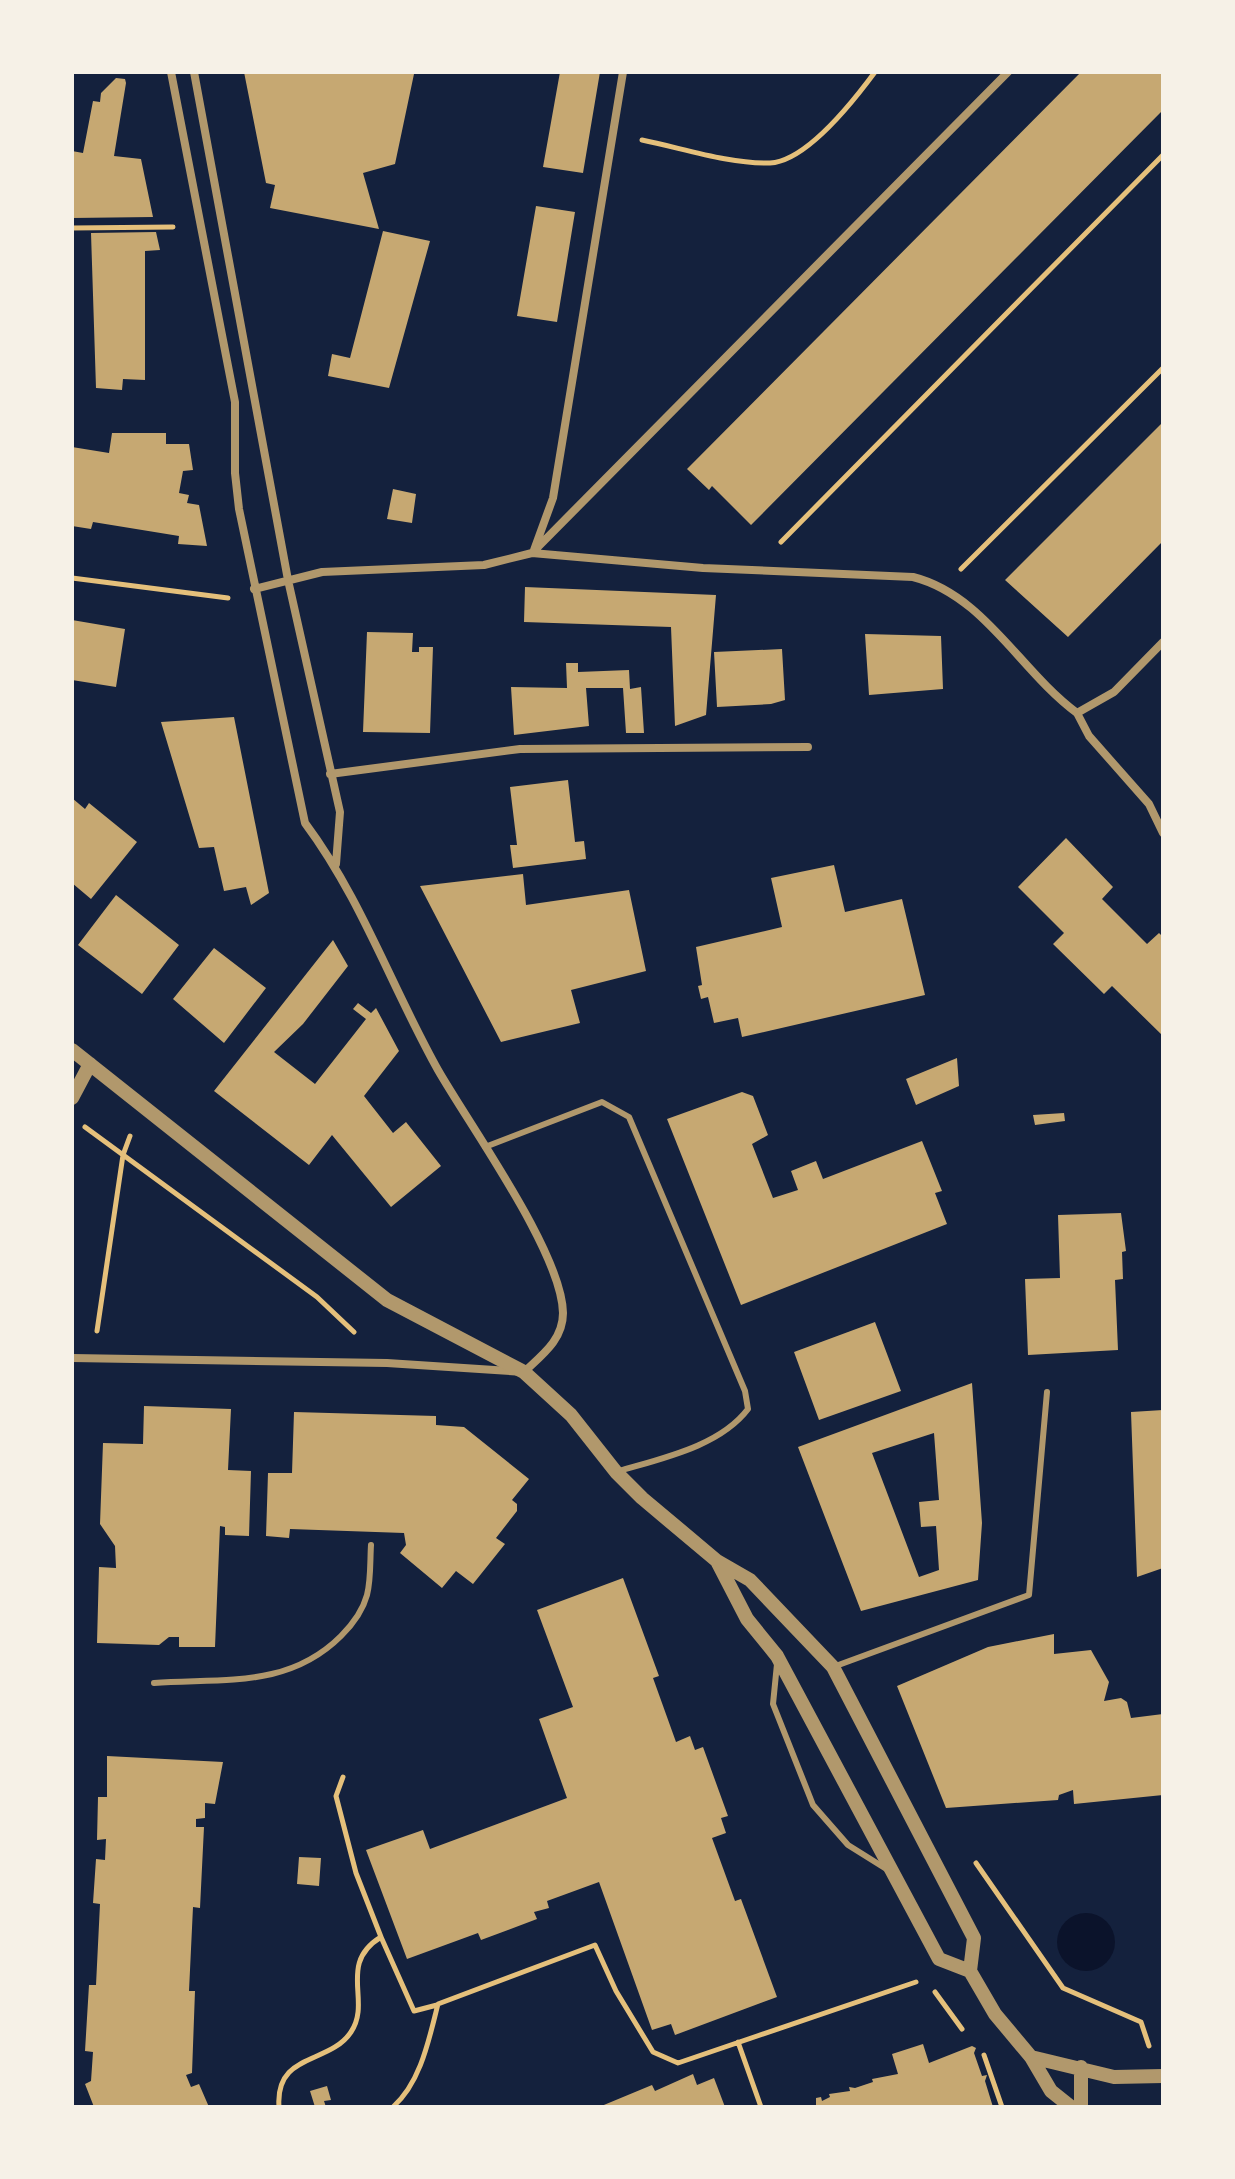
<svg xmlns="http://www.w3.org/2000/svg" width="1235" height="2179" font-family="'Source Serif 4',serif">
<rect width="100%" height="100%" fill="#14213d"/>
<!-- water -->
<path fill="#0b132b" d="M1057 1942a29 29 0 1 1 58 0a29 29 0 1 1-58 0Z"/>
<!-- building -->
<path fill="#c6a872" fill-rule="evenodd" d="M 244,72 L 414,74 L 395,164 L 363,173 L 379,229 L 270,208 L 275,185 L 266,183 Z
M 560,72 L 600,72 L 583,173 L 543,167 Z
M 1081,72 L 1163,72 L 1163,110 L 751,525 L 712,486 L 709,490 L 687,469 Z
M 116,78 L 125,79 L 126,83 L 114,156 L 141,159 L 153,217 L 72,218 L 72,151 L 83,153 L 93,101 L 100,102 L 101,93 Z
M 536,206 L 575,212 L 557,322 L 517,316 Z
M 383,231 L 430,241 L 389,388 L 328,376 L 332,354 L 350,358 Z
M 156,232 L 160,250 L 145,251 L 145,380 L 123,379 L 122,390 L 96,388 L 91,233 Z
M 1163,422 L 1163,541 L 1068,637 L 1005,580 Z
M 112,433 L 166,433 L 166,444 L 189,444 L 193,470 L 183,471 L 179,493 L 189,495 L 187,503 L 199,505 L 207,546 L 178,544 L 179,536 L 93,522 L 91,529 L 72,526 L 72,447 L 109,453 Z
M 393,489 L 416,494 L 412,523 L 387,519 Z
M 525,587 L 716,595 L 706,715 L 675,726 L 671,627 L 524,622 Z
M 72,620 L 125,629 L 116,687 L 72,680 Z
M 367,632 L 413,633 L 412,652 L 419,652 L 419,647 L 433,647 L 430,733 L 363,732 Z
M 865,634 L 941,636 L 943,689 L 869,695 Z
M 782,649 L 785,700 L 771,704 L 717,707 L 714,652 Z
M 566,663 L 578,663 L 578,672 L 629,670 L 630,689 L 641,687 L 644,733 L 626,733 L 623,688 L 586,688 L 589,726 L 514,735 L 511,687 L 567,688 Z
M 234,717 L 269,893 L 251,905 L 246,887 L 224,891 L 214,847 L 199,848 L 161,722 Z
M 568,780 L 575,842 L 584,841 L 586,859 L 513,868 L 510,845 L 517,845 L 510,787 Z
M 72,798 L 85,809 L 89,803 L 137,842 L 91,899 L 72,883 Z
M 1066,838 L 1113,887 L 1102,899 L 1147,944 L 1159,933 L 1163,937 L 1163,1036 L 1112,986 L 1104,994 L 1053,944 L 1064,933 L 1018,887 Z
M 834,865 L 845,912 L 902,899 L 925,995 L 742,1037 L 738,1018 L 714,1023 L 708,997 L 701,999 L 698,986 L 702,985 L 696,947 L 782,927 L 771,878 Z
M 523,874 L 526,905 L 629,890 L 646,971 L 571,990 L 580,1023 L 501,1042 L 420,886 Z
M 116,895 L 179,945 L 142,994 L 78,945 Z
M 333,940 L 348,966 L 303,1024 L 274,1052 L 315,1084 L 366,1019 L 353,1009 L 358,1003 L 371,1013 L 376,1008 L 399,1051 L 364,1096 L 393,1133 L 406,1122 L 441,1166 L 391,1207 L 332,1135 L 309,1165 L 214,1091 Z
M 214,948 L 266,988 L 224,1043 L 173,999 Z
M 957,1058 L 959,1086 L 916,1105 L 906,1079 Z
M 742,1092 L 753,1096 L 768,1135 L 752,1144 L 773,1198 L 798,1190 L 791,1171 L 816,1161 L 823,1179 L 922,1141 L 942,1191 L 935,1193 L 947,1224 L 741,1305 L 667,1119 Z
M 1064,1113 L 1065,1121 L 1035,1125 L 1033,1115 Z
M 1121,1213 L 1126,1251 L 1122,1252 L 1123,1279 L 1115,1280 L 1118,1350 L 1028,1355 L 1025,1279 L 1060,1278 L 1058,1215 Z
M 875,1322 L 901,1391 L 819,1420 L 794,1352 Z
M 972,1383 L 982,1523 L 978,1580 L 861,1611 L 798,1447 ZM 934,1433 L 939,1500 L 919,1502 L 921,1527 L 936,1526 L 939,1570 L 919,1577 L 872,1453 Z
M 144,1406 L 231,1409 L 228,1470 L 251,1471 L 249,1536 L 225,1535 L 225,1527 L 220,1526 L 215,1647 L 179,1647 L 179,1637 L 169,1637 L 159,1645 L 97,1643 L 99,1567 L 116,1568 L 115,1546 L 100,1524 L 103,1443 L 143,1444 Z
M 1163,1410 L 1163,1568 L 1137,1577 L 1131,1412 Z
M 294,1412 L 436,1416 L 436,1425 L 464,1427 L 529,1479 L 512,1500 L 517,1504 L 517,1511 L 496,1538 L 505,1544 L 473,1584 L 456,1571 L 442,1588 L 400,1553 L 406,1545 L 404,1533 L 290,1529 L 289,1538 L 266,1536 L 268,1473 L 292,1473 Z
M 623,1578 L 659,1676 L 653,1678 L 676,1742 L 690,1736 L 695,1750 L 703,1747 L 728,1816 L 721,1818 L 726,1833 L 712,1838 L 735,1901 L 741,1899 L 777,1997 L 675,2035 L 671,2024 L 652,2030 L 599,1882 L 547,1901 L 549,1908 L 534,1912 L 537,1919 L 481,1940 L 478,1933 L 407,1959 L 366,1850 L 423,1830 L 430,1849 L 567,1798 L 539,1719 L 573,1707 L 537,1610 Z
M 1054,1634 L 1054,1654 L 1091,1650 L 1109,1682 L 1104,1701 L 1121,1698 L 1127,1702 L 1131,1718 L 1163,1714 L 1163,1795 L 1074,1804 L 1073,1790 L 1059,1795 L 1058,1800 L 946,1808 L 897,1686 L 988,1647 Z
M 107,1756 L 223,1762 L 215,1804 L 205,1803 L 205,1818 L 196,1819 L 196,1827 L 204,1827 L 200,1908 L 193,1907 L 189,1991 L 195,1991 L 192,2073 L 186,2075 L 191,2087 L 199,2084 L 209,2107 L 94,2107 L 85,2084 L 91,2081 L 93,2052 L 85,2051 L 89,1985 L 96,1985 L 100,1904 L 93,1903 L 96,1859 L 105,1860 L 106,1839 L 97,1840 L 98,1797 L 107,1797 Z
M 299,1857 L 321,1858 L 319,1886 L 297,1884 Z
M 923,2044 L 929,2063 L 972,2046 L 976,2048 L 974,2053 L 982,2076 L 987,2075 L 985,2081 L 993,2107 L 816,2107 L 816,2098 L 821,2097 L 822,2101 L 830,2097 L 829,2094 L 850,2091 L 849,2087 L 855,2088 L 873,2082 L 872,2079 L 898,2074 L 892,2054 Z
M 693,2074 L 697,2085 L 714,2078 L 725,2107 L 599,2107 L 652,2085 L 655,2091 Z
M 327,2086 L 331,2100 L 324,2101 L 326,2107 L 315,2107 L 310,2091 Z"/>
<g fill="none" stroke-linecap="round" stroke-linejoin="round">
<!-- path -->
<path stroke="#e5c07b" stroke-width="5" d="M 642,140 C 682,148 729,164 770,163 C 807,161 855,99 875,72
M 72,228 L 173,227
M 781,542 L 1163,155
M 961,569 L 1163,368
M 72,578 L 228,598
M 85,1127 L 317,1297 L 354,1332
M 97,1331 L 123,1155 L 130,1136
M 343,1777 L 336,1796 L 356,1873 L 381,1937
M 976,1863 L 1063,1988 L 1141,2022 L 1149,2046
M 935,1992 L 962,2029
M 738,2042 L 761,2107
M 984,2055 L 1002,2107
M 279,2107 C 275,2052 329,2065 351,2032 C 372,2001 337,1964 381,1937 L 414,2011 L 437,2005
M 393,2107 C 421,2082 429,2039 438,2004 L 595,1945 L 616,1991 L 653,2052 L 678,2063 L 916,1982"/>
<!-- service -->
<path stroke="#b1986c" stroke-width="6" d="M 485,1147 L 602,1102 L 629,1117 L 745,1391 L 748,1409 C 720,1446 663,1458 619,1471
M 777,1664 L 773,1704 L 813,1805 L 848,1845 L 888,1870
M 833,1667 L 1029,1595 L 1047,1392
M 154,1683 C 222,1678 288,1689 341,1636 C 352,1625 363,1610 367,1595 C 371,1580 370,1560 371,1545"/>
<!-- minor -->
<path stroke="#b1986c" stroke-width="8" d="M 194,72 L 288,580 L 340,812 L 336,864
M 534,550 L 553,498 L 623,72
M 532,553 L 1008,72
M 254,589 L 322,572 L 484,565 L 532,553 L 703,568 L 913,577 C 984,595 1020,671 1077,713 L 1114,692 L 1163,642
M 1077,713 L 1089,736 L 1149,804 L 1163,833
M 330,774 L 520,749 L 808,747
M 72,1358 L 387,1363 L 524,1372 C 542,1355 563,1340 563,1313 C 562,1253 470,1126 438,1070 C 392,988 361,898 305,823 L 239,509 L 235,473 L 235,402 L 171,72"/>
<!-- tertiary -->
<path stroke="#b1986c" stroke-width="14" d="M 72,1050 L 387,1300 L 524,1372 L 571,1415 L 616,1472 L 642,1498 L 717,1561 L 750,1580 L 833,1667 L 974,1938 L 970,1971
M 72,1098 L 90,1064
M 717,1561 L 747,1619 L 777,1656 L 939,1959 L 970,1971
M 970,1971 L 995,2014 L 1031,2057 L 1051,2091 L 1071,2107
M 1031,2057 L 1114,2077 L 1163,2076
M 1081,2107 L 1081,2067"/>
</g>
<!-- border -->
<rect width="1235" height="2179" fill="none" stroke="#f6f1e7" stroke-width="148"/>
</svg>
